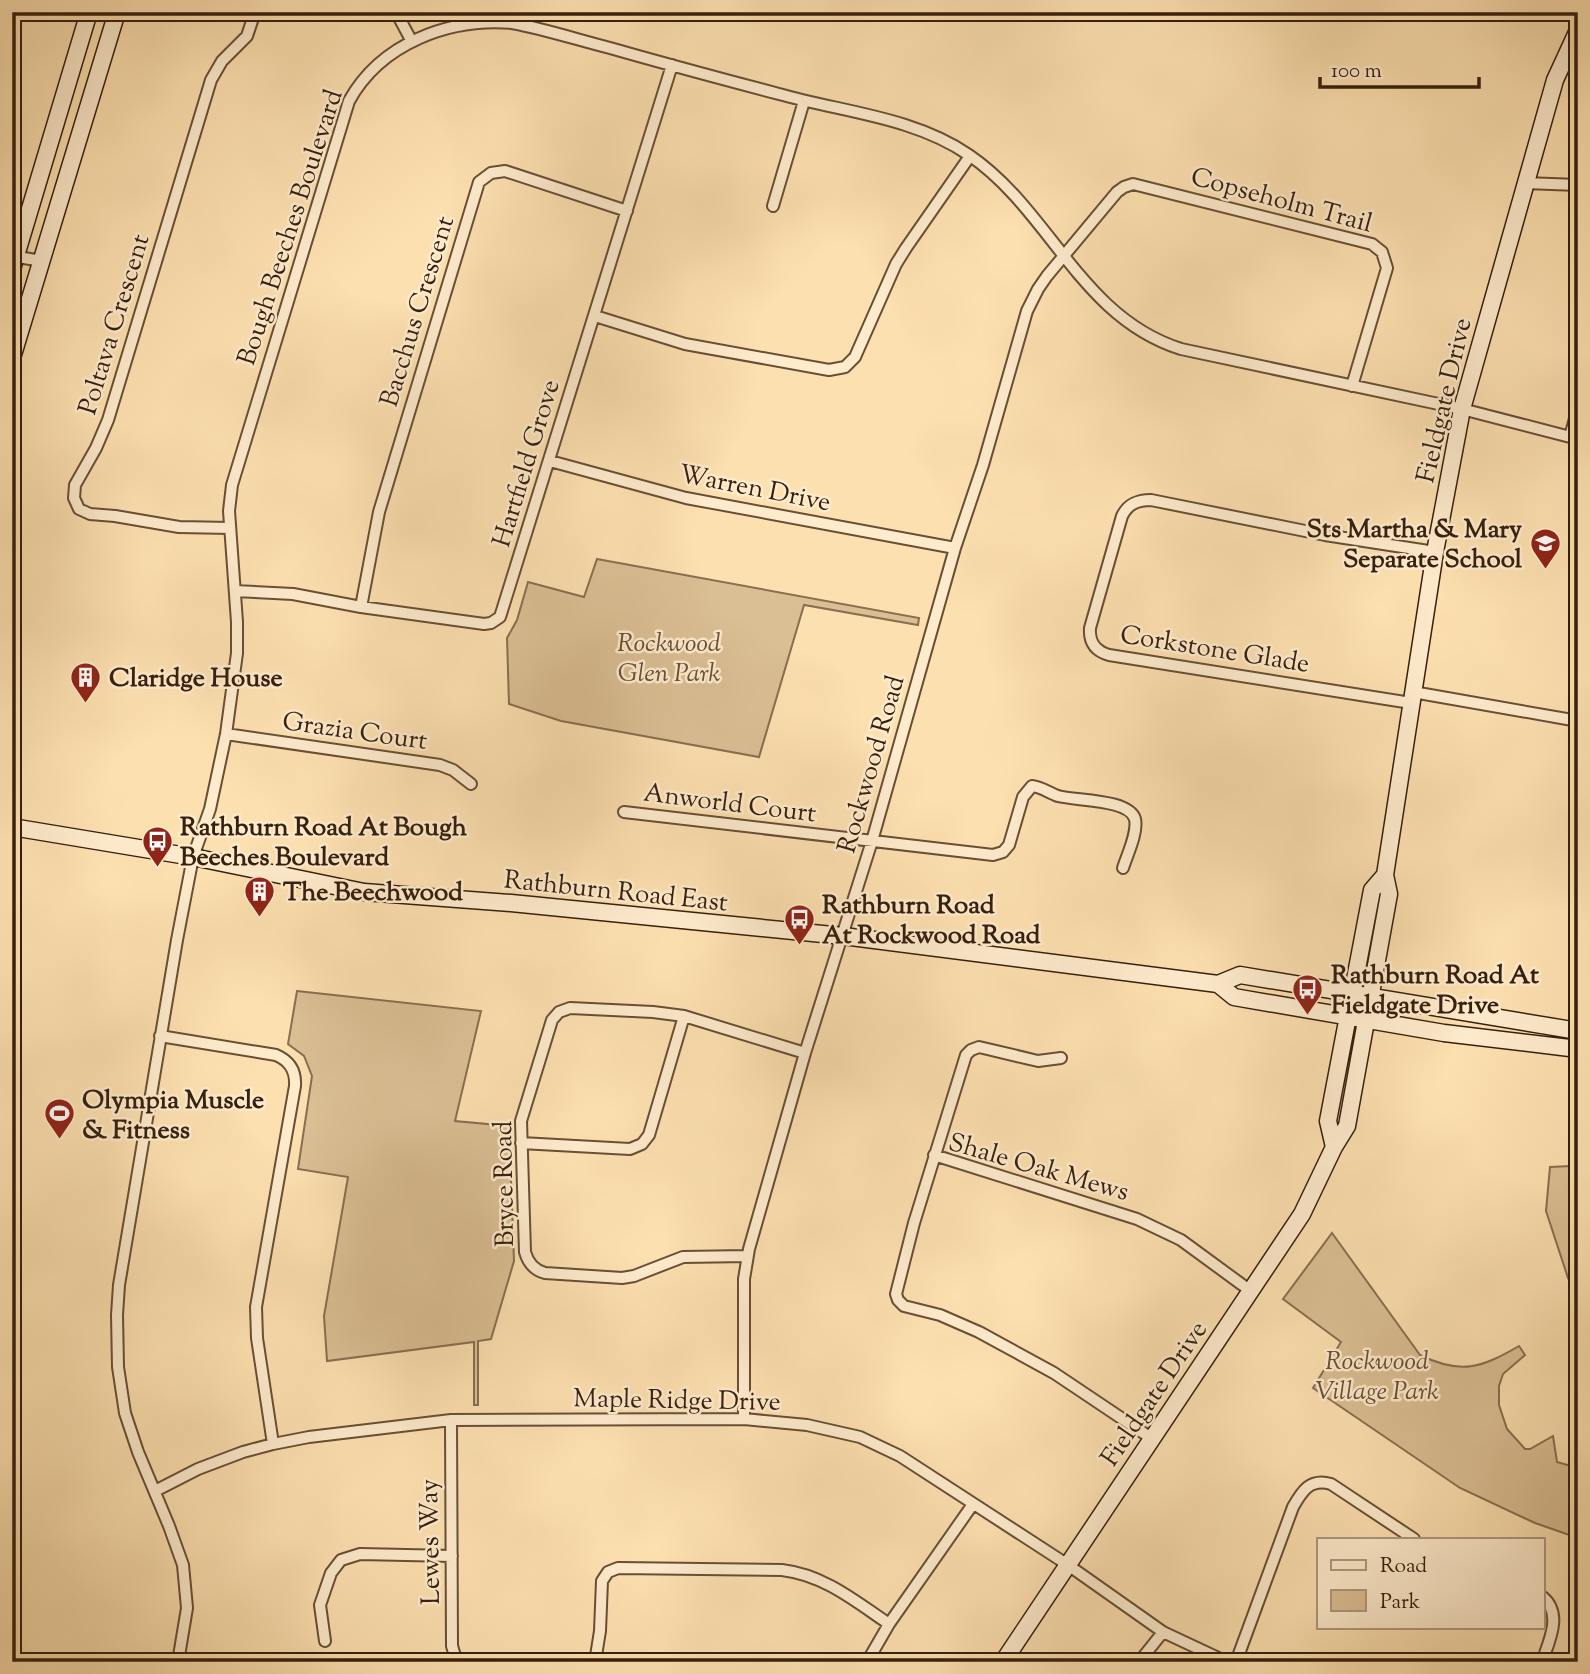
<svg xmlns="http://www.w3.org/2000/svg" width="1590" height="1674" font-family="'Sorts Mill Goudy',serif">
<rect width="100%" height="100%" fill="#fde0b0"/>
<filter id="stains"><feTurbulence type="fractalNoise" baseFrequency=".00286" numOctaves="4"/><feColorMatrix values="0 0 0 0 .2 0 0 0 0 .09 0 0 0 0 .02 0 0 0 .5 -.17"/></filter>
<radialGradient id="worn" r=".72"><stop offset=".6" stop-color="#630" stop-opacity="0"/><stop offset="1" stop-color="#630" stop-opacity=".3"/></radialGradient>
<!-- green -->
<path fill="#dbbf94" stroke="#886f51" stroke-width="2" d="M 597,559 L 919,618 L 918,625 L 804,605 L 759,757 L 561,721 L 509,704 L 507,638 L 517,620 L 528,582 L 584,597 Z
M 297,991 L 481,1011 L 455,1121 L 509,1126 L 514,1261 L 491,1339 L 478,1341 L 478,1405 L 474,1405 L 474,1342 L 327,1361 L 324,1316 L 348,1177 L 298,1169 L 312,1076 L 304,1056 L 288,1044 Z
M 1571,1166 L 1578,1168 L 1578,1296 L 1568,1278 L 1546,1211 L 1550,1167 Z
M 1332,1233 L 1420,1355 C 1461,1375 1481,1368 1519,1346 L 1525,1355 L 1503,1374 L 1499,1386 L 1499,1405 L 1507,1429 L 1525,1449 L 1530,1449 L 1553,1436 L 1557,1462 L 1578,1468 L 1578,1538 L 1535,1523 L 1460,1488 L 1313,1388 L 1341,1342 L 1283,1299 Z"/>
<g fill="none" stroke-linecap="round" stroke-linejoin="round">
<defs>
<path id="street" d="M 396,12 L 411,40
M 1525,183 L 1578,185
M 773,206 L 804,101
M 12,256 L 42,261
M 595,316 L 685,344 L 829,370 L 845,367 L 855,357 L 896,264 L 906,248 L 970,156
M 1570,437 L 1578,407
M 550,461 L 686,498 L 955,548
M 230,528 L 179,527 L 115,516 L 90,514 L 79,509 L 74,498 L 75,485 L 96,448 L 108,420 L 211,80 L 222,61 L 247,36 L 255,12
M 235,591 L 293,594 L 361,607 L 484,624 L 491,623 L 500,617 L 672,65
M 361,607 L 379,512 L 479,182 L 491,173 L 505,171 L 627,211
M 1413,692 L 1578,721
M 1411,703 L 1109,655 C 1095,651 1089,642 1090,628 L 1122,516 C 1128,504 1137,500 1151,500 L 1325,535 L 1435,552
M 226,734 L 440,765 L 453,770 L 471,784
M 624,812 L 993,855 L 1003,852 L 1009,845 L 1023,797 L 1032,786 C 1042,787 1049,793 1058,796 C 1077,801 1129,799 1135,819 C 1138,833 1127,855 1123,868
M 160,1036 L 276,1055 C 290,1061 296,1071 295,1086 L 256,1307 L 257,1338 L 273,1444
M 1061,1058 L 1038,1061 L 979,1047 L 971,1050 L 966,1055 L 914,1223 L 896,1294 L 898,1300 L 904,1306 L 940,1315 L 979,1332 L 1054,1373 L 1151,1438
M 521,1143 L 630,1149 L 642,1144 L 649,1135 L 684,1016
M 934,1155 L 1137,1219 L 1181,1240 L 1252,1292
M 747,1256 L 683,1257 L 634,1276 L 622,1278 L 545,1273 C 534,1270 528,1263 525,1252 L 521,1121 L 552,1020 L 559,1012 L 570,1008 L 653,1012 L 684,1016 L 805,1053
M 744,1419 L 744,1279 L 749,1249 L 805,1053 L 872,841 L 955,548 L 983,465 L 1027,311 L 1038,289 L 1047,276 L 1117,192 L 1124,187 L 1133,184 L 1372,244 L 1382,252 L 1387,268 L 1352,386
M 451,1420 L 452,1646 L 455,1656 L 459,1662
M 155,1491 L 198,1469 L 243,1452 L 273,1444 L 309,1437 L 451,1420 L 744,1419 L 807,1425 L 860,1437 L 900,1456 L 1068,1565 L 1163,1632 L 1227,1662
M 325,1641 L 320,1605 L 331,1573 L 341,1560 L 360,1554 L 452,1556
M 178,1662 L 187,1608 L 183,1565 L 169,1526 L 138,1452 L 125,1413 L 118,1367 L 117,1315 L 119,1285 L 177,940 L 193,857 L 210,809 L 226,734 L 237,653 L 237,622 L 229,511 L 232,485 L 349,101 C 381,43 449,18 512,23 C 545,29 578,40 610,48 C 666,64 722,79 779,94 C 842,112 914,117 969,155 C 1051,211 1080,317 1181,349 L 1462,409 L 1578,439
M 595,1662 L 600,1631 L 602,1581 L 608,1572 L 618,1568 L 782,1570 C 824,1575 855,1601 889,1624
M 867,1662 L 889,1624 L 973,1504
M 1139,1662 L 1163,1632
M 1236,1662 L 1293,1507 C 1302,1491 1310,1478 1331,1484 L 1414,1539
M 1542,1662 C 1549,1641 1563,1614 1543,1597"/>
<path id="secondary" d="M 12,269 L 89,12
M 12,358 L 117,12
M 12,827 L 193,857 L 364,892 L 511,903 L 843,936 L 1218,984 L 1240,975 L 1578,1031
M 1218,984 L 1234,997 L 1444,1033 L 1578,1049
M 1334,1147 L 1328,1121 L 1372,890 L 1385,875
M 1003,1662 L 1302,1214 L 1334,1147 L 1347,1126 L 1389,894 L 1385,875 L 1435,552 L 1462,409 L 1555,80 L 1578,30"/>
</defs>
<!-- street casing -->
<use href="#street" stroke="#674f36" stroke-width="14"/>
<!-- secondary casing -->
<use href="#secondary" stroke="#351f0e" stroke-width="19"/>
<!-- street -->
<use href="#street" stroke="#feebcc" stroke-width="10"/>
<!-- secondary -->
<use href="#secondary" stroke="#feebcc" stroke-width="16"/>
</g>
<!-- icons -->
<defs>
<symbol id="school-pin" viewBox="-11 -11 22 30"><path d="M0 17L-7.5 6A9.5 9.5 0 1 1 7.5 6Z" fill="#8f2418" stroke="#feebcc"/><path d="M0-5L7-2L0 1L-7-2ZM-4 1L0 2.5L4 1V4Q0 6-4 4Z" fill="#fff"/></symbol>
<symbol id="building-pin" viewBox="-11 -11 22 30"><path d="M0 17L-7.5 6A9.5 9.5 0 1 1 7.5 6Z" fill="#8f2418" stroke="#feebcc"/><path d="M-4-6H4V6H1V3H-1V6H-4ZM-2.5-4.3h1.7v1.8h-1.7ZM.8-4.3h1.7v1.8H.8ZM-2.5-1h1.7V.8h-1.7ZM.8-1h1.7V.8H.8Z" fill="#fff"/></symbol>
<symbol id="bus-pin" viewBox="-11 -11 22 30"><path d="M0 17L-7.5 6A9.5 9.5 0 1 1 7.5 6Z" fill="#8f2418" stroke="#feebcc"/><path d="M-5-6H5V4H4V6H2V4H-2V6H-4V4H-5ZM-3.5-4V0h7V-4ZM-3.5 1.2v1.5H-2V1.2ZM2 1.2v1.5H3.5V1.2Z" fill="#fff"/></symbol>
<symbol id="stadium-pin" viewBox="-11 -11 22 30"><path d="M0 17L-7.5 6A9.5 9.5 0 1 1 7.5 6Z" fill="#8f2418" stroke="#feebcc"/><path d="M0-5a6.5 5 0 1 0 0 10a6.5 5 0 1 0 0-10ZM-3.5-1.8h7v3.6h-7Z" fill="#fff"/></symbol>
</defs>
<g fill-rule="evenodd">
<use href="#school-pin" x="1528" y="526" width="35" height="47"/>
<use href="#building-pin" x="68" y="660" width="35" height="47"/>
<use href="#bus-pin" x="140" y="824" width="35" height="47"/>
<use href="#building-pin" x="242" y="874" width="35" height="47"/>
<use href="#bus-pin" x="782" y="902" width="35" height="47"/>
<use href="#bus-pin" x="1290" y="972" width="35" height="47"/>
<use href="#stadium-pin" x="42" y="1096" width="35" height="47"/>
</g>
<g text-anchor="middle" stroke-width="5" stroke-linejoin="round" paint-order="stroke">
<!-- street labels -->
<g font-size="26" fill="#351f0e" stroke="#feebcc">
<text transform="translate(1282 199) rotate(15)" y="9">Copseholm Trail</text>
<text transform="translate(289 227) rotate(-72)" y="9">Bough Beeches Boulevard</text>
<text transform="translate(416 311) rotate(-73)" y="9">Bacchus Crescent</text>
<text transform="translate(113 324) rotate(-73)" y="9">Poltava Crescent</text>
<text transform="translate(1443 400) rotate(-77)" y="9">Fieldgate Drive</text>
<text transform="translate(525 463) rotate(-73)" y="9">Hartfield Grove</text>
<text transform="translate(755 487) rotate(11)" y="9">Warren Drive</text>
<text transform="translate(1215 648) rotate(9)" y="9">Corkstone Glade</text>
<text transform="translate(355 730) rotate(8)" y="9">Grazia Court</text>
<text transform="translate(870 764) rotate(-74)" y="9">Rockwood Road</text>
<text transform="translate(730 802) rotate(7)" y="9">Anworld Court</text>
<text transform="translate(616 890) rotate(6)" y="9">Rathburn Road East</text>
<text transform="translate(1039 1166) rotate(16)" y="9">Shale Oak Mews</text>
<text transform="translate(503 1184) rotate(-91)" y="9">Bryce Road</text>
<text transform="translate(1153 1393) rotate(-56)" y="9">Fieldgate Drive</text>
<text transform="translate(677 1399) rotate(1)" y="9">Maple Ridge Drive</text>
<text transform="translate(429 1542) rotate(-91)" y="9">Lewes Way</text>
</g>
<!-- poi labels -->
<g font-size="26" font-weight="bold" fill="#351f0e" stroke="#feebcc" text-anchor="start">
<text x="1522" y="537" text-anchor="end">Sts Martha &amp; Mary<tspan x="1522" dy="30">Separate School</tspan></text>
<text x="109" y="686">Claridge House</text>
<text x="180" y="835">Rathburn Road At Bough<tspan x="180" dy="30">Beeches Boulevard</tspan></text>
<text x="283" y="900">The Beechwood</text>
<text x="822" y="913">Rathburn Road<tspan x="822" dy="30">At Rockwood Road</tspan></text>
<text x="1331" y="983">Rathburn Road At<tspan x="1331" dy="30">Fieldgate Drive</tspan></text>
<text x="82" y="1108">Olympia Muscle<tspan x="82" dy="30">&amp; Fitness</tspan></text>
</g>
<!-- park labels -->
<g font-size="26" font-style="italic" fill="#674f36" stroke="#feebcc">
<text x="669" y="651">Rockwood<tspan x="669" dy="30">Glen Park</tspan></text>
<text x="1377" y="1369">Rockwood<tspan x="1377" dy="30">Village Park</tspan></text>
</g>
</g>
<!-- margin -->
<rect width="1590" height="1674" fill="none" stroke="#fde0b0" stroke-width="42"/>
<rect x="14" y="14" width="1562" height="1646" fill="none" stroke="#351f0e" stroke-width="3.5"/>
<rect x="21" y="21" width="1548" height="1632" fill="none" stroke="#351f0e" stroke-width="2"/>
<!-- legend -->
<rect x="1317" y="1538" width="228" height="91" fill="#feebcc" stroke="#ae9980" stroke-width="2"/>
<rect x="1331" y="1560" width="35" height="10" fill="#feebcc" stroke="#ae9980" stroke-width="2"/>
<text x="1380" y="1572" font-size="21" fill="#351f0e">Road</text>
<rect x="1331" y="1590" width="35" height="21" fill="#dbbf94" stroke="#ae9980" stroke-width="2"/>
<text x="1380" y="1608" font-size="21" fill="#351f0e">Park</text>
<!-- scale -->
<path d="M1320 77v10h159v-10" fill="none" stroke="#351f0e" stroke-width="3.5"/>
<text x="1331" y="77" font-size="21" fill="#351f0e" stroke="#feebcc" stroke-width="5" paint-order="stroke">100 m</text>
<rect width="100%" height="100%" filter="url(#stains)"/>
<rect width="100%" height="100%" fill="url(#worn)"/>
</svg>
